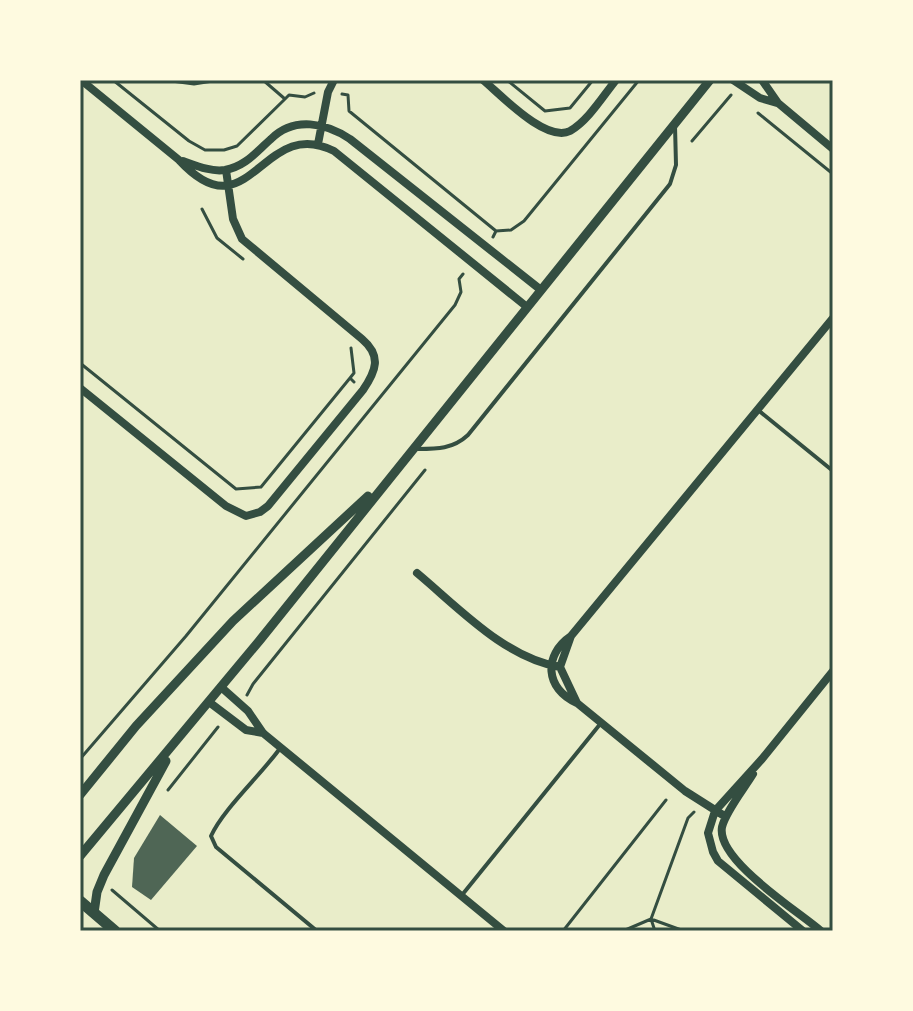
<svg xmlns="http://www.w3.org/2000/svg" width="913" height="1011" font-family="Raleway,sans-serif">
<rect width="100%" height="100%" fill="#e9edc9"/>
<!-- building -->
<path fill="#4f6655" d="M 160,815 L 197,846 L 151,900 L 132,887 L 134,858 Z"/>
<g fill="none" stroke-linecap="round" stroke-linejoin="round">
<!-- path -->
<path stroke="#344e41" stroke-width="3" d="M 113,80 L 189,141 L 205,150 L 224,150 L 237,146 L 285,99
M 164,80 L 194,84 L 219,80
M 263,80 L 285,99 L 289,95 L 305,97 L 314,93
M 507,80 L 545,111 L 570,108 L 593,80
M 342,94 L 348,95 L 349,111 L 496,231
M 758,113 L 833,174
M 692,141 L 731,95
M 202,209 L 217,238 L 243,259
M 493,237 L 496,231 L 511,230 L 524,221 L 639,80
M 80,363 L 236,489 L 261,487 L 350,378 L 354,382
M 350,378 L 354,373 L 351,348
M 247,695 L 253,684 L 425,470
M 80,759 L 186,636 L 455,305 L 461,292 L 459,279 L 463,274
M 168,790 L 218,727
M 112,890 L 160,931
M 563,931 L 666,800
M 623,931 L 651,919 L 684,931
M 655,931 L 651,919 L 688,818 L 694,812"/>
<!-- service -->
<path stroke="#344e41" stroke-width="4" d="M 758,410 L 833,471
M 418,449 C 437,449 453,449 468,435 L 670,184 L 676,165 L 675,126
M 281,747 C 262,774 223,809 211,836 L 216,847 L 317,931
M 462,895 L 601,723"/>
<!-- minor -->
<path stroke="#344e41" stroke-width="8" d="M 81,80 L 179,160 C 250,237 261,114 334,151 L 527,307
M 483,80 C 501,95 546,143 570,131 C 588,121 603,96 616,80
M 733,80 L 760,98 L 777,103
M 762,80 L 778,103 L 833,149
M 318,144 L 328,92 L 334,80
M 183,161 C 197,166 211,172 225,170 C 246,166 256,152 271,139 C 294,116 326,123 350,139 L 541,290
M 80,388 L 226,506 L 246,516 L 260,512 L 268,506 L 363,390 C 376,371 382,356 362,339 L 242,239 L 233,219 L 226,170
M 417,573 C 459,608 505,658 560,667
M 571,636 L 560,667 L 577,703
M 221,687 L 248,711 L 263,733 L 504,931
M 209,702 L 246,730 L 263,733
M 753,774 C 744,789 726,811 722,827 C 716,860 798,911 821,931
M 726,817 L 685,791 L 577,703 C 545,689 543,655 571,636 L 833,318
M 803,931 L 718,861 L 713,852 L 708,833 L 715,811 L 762,759 L 833,671"/>
<!-- tertiary -->
<path stroke="#344e41" stroke-width="9" d="M 80,795 L 136,726 L 233,621 L 368,496
M 80,856 L 260,640 L 710,80
M 94,913 L 97,892 L 104,875 L 166,761"/>
<!-- secondary -->
<path stroke="#344e41" stroke-width="11" d="M 80,901 L 115,931"/>
</g>
<!-- border -->
<rect width="913" height="1011" fill="none" stroke="#fefae0" stroke-width="164"/>
<rect x="82" y="82" width="749" height="847" fill="none" stroke="#344e41" stroke-width="3"/>
</svg>
